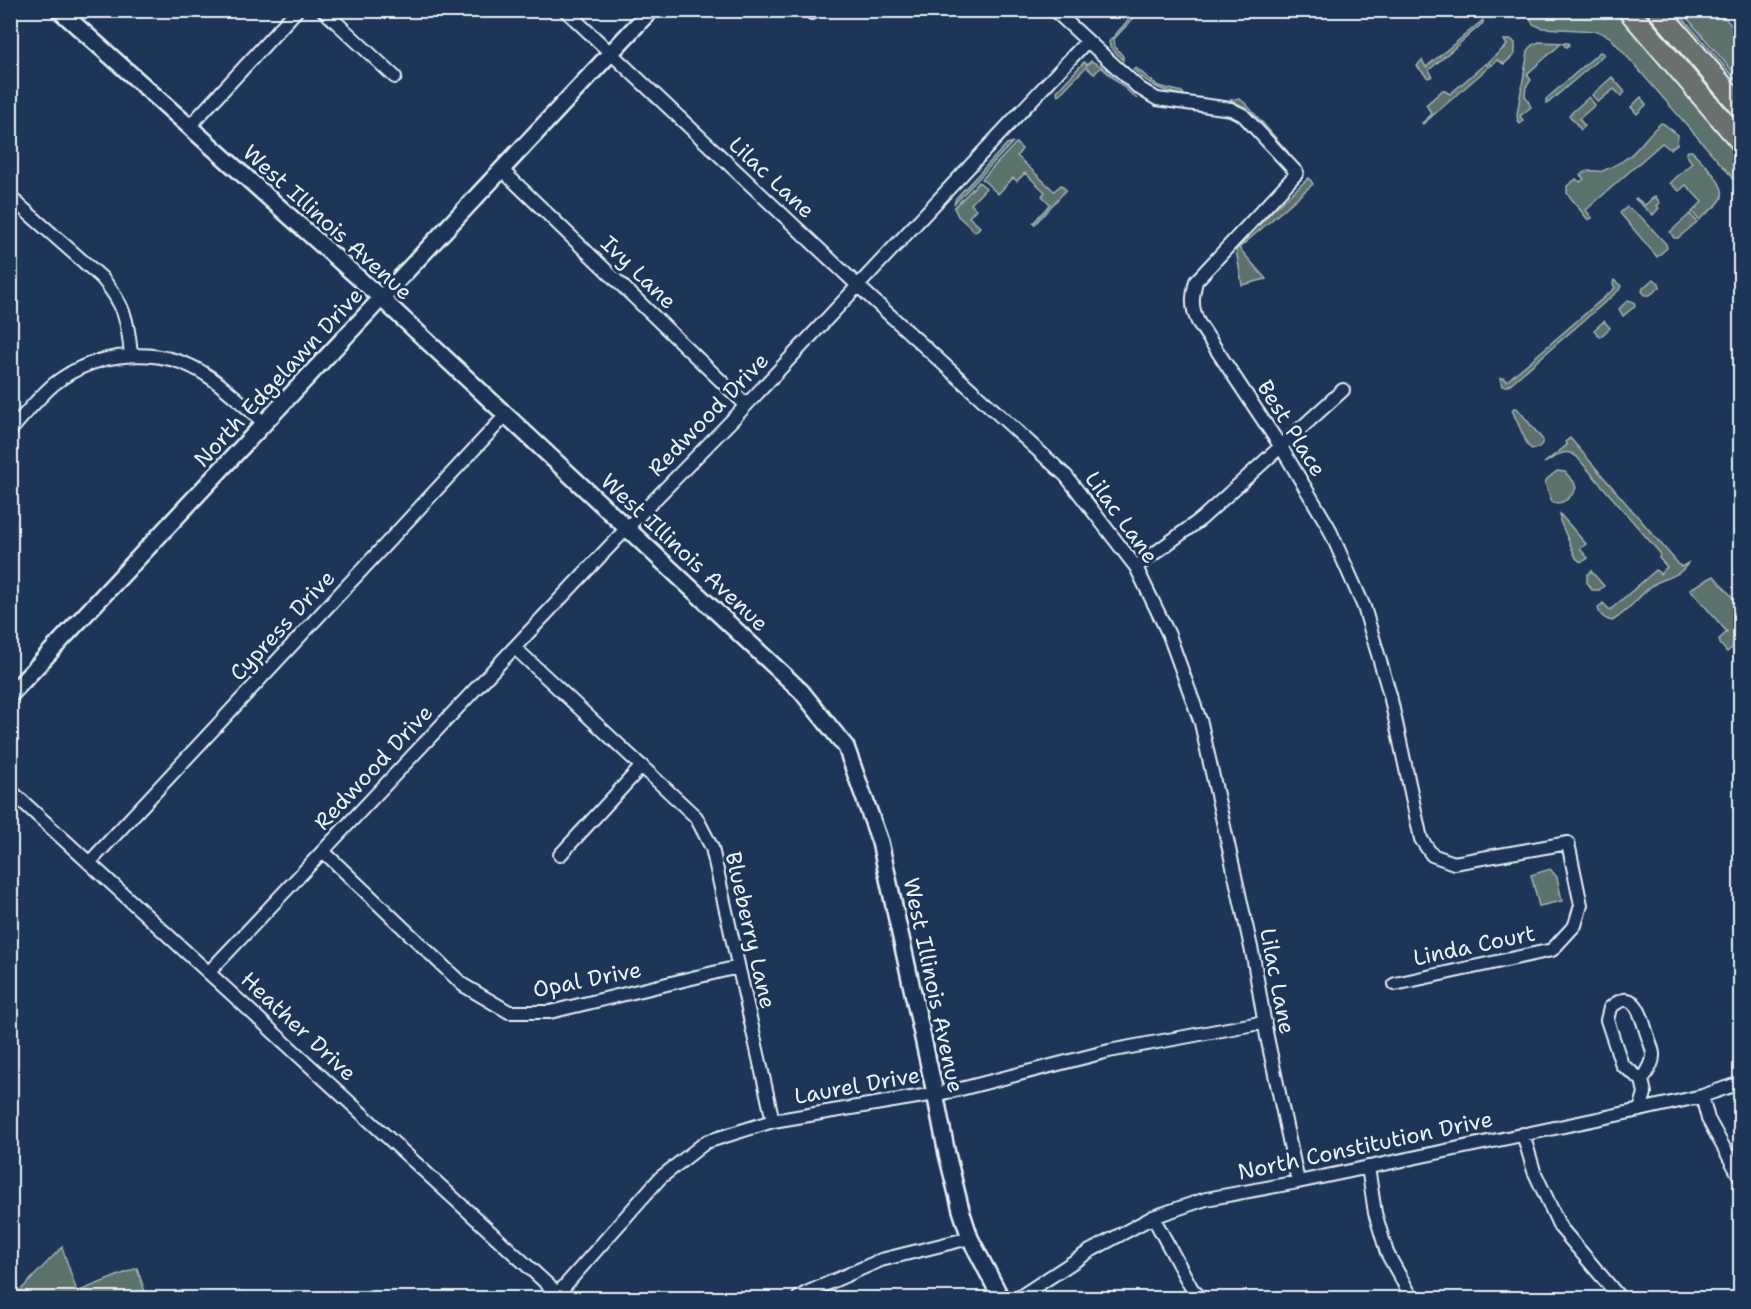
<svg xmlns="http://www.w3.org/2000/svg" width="1751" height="1309" font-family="'Shantell Sans',sans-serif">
<rect width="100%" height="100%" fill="#1d3557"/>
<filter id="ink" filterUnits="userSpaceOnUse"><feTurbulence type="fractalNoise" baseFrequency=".0167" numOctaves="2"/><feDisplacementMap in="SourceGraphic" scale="12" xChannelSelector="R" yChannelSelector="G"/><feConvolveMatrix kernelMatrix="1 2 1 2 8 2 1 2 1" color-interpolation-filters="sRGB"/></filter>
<g filter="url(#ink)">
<!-- green -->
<path fill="#5d726d" stroke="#a2b2b2" stroke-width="1.5" d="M 1136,11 L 1140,11 L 1114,39 L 1115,47 L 1123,56 L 1123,60 L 1110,47 L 1109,42 Z
M 1527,11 L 1619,11 L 1740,151 L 1740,181 L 1733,178 L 1610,37 L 1597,31 L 1542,28 L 1533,24 Z
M 1637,11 L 1646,11 L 1689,56 L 1687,59 Z
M 1668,11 L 1677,11 L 1740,84 L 1740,94 Z
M 1681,11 L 1719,11 L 1740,35 L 1740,80 Z
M 1483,20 L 1483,23 L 1429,70 L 1432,75 L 1431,77 L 1428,78 L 1417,66 L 1422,60 L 1426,67 Z
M 1504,40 L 1512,40 L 1515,43 L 1515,54 L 1504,64 L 1497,60 L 1491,66 L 1488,62 L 1507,45 Z
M 1539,42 L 1568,43 L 1569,45 L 1566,47 L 1562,43 L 1527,74 L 1531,80 L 1526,87 L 1525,95 L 1531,107 L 1520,116 L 1523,121 L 1520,124 L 1518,122 L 1517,114 L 1528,51 L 1532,45 Z
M 1600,52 L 1604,54 L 1600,58 L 1548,103 L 1546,103 L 1546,99 Z
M 1091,61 L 1101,66 L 1137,99 L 1101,67 L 1094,74 L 1086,67 L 1058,96 L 1057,91 L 1084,62 L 1087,65 Z
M 1486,63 L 1489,67 L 1423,124 L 1422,123 L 1432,114 L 1426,105 L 1443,90 L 1450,94 Z
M 1136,68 L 1158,86 L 1182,92 L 1185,96 C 1163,92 1149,85 1133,69 Z
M 1612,77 L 1625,92 L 1621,96 L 1614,89 L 1598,102 L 1592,95 Z
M 1589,97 L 1595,105 L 1579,119 L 1585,126 L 1581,130 L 1569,115 Z
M 1641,97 L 1646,105 L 1637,114 L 1631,107 Z
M 1240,99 L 1246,104 L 1289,153 C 1265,140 1256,110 1230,100 Z
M 1661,123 L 1664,124 L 1678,135 L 1677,144 L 1670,149 L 1662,143 L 1586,210 L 1592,218 L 1588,220 L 1567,193 L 1567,186 L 1576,179 L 1580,182 L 1584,179 L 1580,175 C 1588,168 1594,172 1603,171 C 1605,170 1621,162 1624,160 C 1639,151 1647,134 1661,123 Z
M 1013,142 L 954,204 L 956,198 L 1007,144 Z
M 1016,143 L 1022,149 L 1017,156 L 1054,191 L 1061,185 L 1066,190 L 1035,224 L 1033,223 L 1050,204 L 1042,196 L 1045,192 L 1025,173 L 1017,181 L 1013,178 L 998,194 L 982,179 Z
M 1688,151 L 1692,151 C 1701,161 1731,187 1720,201 C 1715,208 1705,214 1699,220 L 1692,212 L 1702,202 L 1686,185 L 1679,191 L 1670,183 L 1692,163 L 1686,154 Z
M 1309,178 L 1313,184 L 1239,248 L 1266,279 L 1242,285 L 1236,250 L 1275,208 Z
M 979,182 L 986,188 L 971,204 L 976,209 L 969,217 L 980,227 L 975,232 L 958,216 L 954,208 Z
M 1655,196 L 1660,203 L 1657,206 L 1659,208 L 1653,215 L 1635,199 L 1636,198 L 1645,205 Z
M 1627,207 L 1642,218 L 1666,244 L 1667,248 L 1657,257 L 1620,213 Z
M 1690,214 L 1697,222 L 1678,238 L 1674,238 L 1670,232 Z
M 1653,279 L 1659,283 L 1660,287 L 1650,295 L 1645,295 L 1642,291 L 1643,288 Z
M 1614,280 L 1621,286 L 1619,290 L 1508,386 L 1502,386 L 1500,378 L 1504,378 L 1507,381 L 1615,288 L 1613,284 Z
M 1628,300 L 1634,302 L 1635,306 L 1623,316 L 1619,309 Z
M 1604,321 L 1610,328 L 1600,337 L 1594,330 Z
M 1514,408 L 1517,408 L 1543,440 C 1542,446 1538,449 1532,449 L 1528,446 L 1512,410 Z
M 1570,438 L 1681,567 L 1688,563 C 1681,576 1667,577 1656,583 C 1640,593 1629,612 1612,621 C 1604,619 1599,615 1598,608 L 1603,603 L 1610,610 L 1656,570 L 1660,574 L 1667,567 L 1659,558 L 1660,553 L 1577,457 C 1563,446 1556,458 1544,463 L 1567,445 L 1565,442 Z
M 1557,471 L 1565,472 L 1574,482 L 1576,488 C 1572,497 1562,506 1552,502 L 1545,483 L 1547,479 Z
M 1560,514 L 1586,544 L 1580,549 L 1588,558 C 1584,562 1580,563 1576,558 L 1560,521 Z
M 1591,571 L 1604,586 L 1599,590 L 1592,590 L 1587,583 L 1587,575 Z
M 1714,576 L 1740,606 L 1740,654 L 1733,647 L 1727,652 L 1720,644 L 1719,639 L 1727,632 L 1690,589 Z
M 1550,869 L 1557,877 L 1562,901 L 1539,906 L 1531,875 Z
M 62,1247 L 77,1292 L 137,1268 L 147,1298 L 13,1298 Z"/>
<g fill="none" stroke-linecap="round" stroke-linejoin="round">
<defs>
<path id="minor" d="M 323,10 L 395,77
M 565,10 L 869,296 L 1066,476 L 1136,567 L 1169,635 L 1201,723 L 1254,961 L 1267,1037 L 1298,1182
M 809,10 L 812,13
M 1054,10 L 1139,88 L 1157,99 L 1231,109 L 1243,115 L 1297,173 L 1196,281 C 1192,297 1191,307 1198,322 L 1281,447 L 1328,526 L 1364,607 L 1390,695 L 1421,839 L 1432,855 L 1454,863 L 1568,843 L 1581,905 L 1575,925 L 1552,950 L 1395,984
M 189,127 L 297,10
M 502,170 L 746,405
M 10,197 L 102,278 C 125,306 128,321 131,355
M 10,431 C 24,415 38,398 54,384 C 97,350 162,345 208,376 C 228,389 246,407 264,423
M 1136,567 L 1201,519 L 1343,390
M 515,648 L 696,817 L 712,848 L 773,1121
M 10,790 L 558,1294
M 323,851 L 463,985 L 509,1012 L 550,1012 L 738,967
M 560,855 L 642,766
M 89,863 L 506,415
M 209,972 L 626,529 L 736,416 L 1087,41
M 1702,1096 L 1708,1119 L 1740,1177
M 1640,1110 L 1645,1093 L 1642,1080 C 1647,1072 1654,1063 1653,1054 C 1652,1046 1648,1038 1646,1031 C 1640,1011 1633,987 1610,1008 L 1607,1020 L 1622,1065 L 1642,1080
M 1523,1134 L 1534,1171 L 1560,1227 L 1620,1298
M 1368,1167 L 1375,1213 L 1387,1253 L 1412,1298
M 1153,1217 L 1192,1289 L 1201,1298
M 554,1298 L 660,1178 L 706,1142 L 773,1121 L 953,1091 L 1109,1051 L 1265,1022
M 798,1298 L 806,1293 L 881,1260 L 970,1238
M 1018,1298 L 1090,1251 L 1153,1217 L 1206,1199 L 1298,1182 L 1640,1110 L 1702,1096 L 1740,1083"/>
<path id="tertiary" d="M 59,10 L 382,299 L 801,691 L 846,747 L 880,842 L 935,1093 L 947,1154 L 961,1210 L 970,1238 L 1001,1298
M 10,695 L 651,10"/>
<path id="primary" d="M 1628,10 L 1740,141
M 1658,10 L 1740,106"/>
</defs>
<!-- minor casing -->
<use href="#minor" stroke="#e8f1f8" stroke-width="16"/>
<!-- tertiary casing -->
<use href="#tertiary" stroke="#e8f1f8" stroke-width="20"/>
<!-- primary casing -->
<use href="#primary" stroke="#e8f1f8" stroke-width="24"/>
<!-- minor -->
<use href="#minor" stroke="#1d3557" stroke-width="12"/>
<!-- tertiary -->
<use href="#tertiary" stroke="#1d3557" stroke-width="15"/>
<!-- primary -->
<use href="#primary" stroke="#6a706d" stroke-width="20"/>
</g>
</g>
<g text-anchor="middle" stroke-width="6" stroke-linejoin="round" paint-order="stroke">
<!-- street labels -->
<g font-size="22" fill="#e8f1f8" stroke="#1d3557">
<text transform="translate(772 177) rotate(43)" y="8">Lilac Lane</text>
<text transform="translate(328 222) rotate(42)" y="8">West Illinois Avenue</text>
<text transform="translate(639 272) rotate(44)" y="8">Ivy Lane</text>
<text transform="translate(278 377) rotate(-47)" y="8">North Edgelawn Drive</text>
<text transform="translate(708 414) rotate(-46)" y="8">Redwood Drive</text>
<text transform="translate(1292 428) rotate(58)" y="8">Best Place</text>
<text transform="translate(1122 517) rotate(54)" y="8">Lilac Lane</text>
<text transform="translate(685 552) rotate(43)" y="8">West Illinois Avenue</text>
<text transform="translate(282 625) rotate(-47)" y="8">Cypress Drive</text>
<text transform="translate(373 767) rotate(-47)" y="8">Redwood Drive</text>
<text transform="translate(751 930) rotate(77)" y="8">Blueberry Lane</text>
<text transform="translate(1474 945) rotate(-12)" y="8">Linda Court</text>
<text transform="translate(587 979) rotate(-11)" y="8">Opal Drive</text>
<text transform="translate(1278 981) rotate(79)" y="8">Lilac Lane</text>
<text transform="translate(934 985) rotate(78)" y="8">West Illinois Avenue</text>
<text transform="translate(299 1026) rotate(43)" y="8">Heather Drive</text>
<text transform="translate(857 1085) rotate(-10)" y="8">Laurel Drive</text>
<text transform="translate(1365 1145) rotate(-12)" y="8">North Constitution Drive</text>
</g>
</g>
<!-- margin -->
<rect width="1751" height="1309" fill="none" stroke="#1d3557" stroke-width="36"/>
<rect x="18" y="18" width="1715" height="1273" fill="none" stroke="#e8f1f8" stroke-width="2" filter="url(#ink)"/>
</svg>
